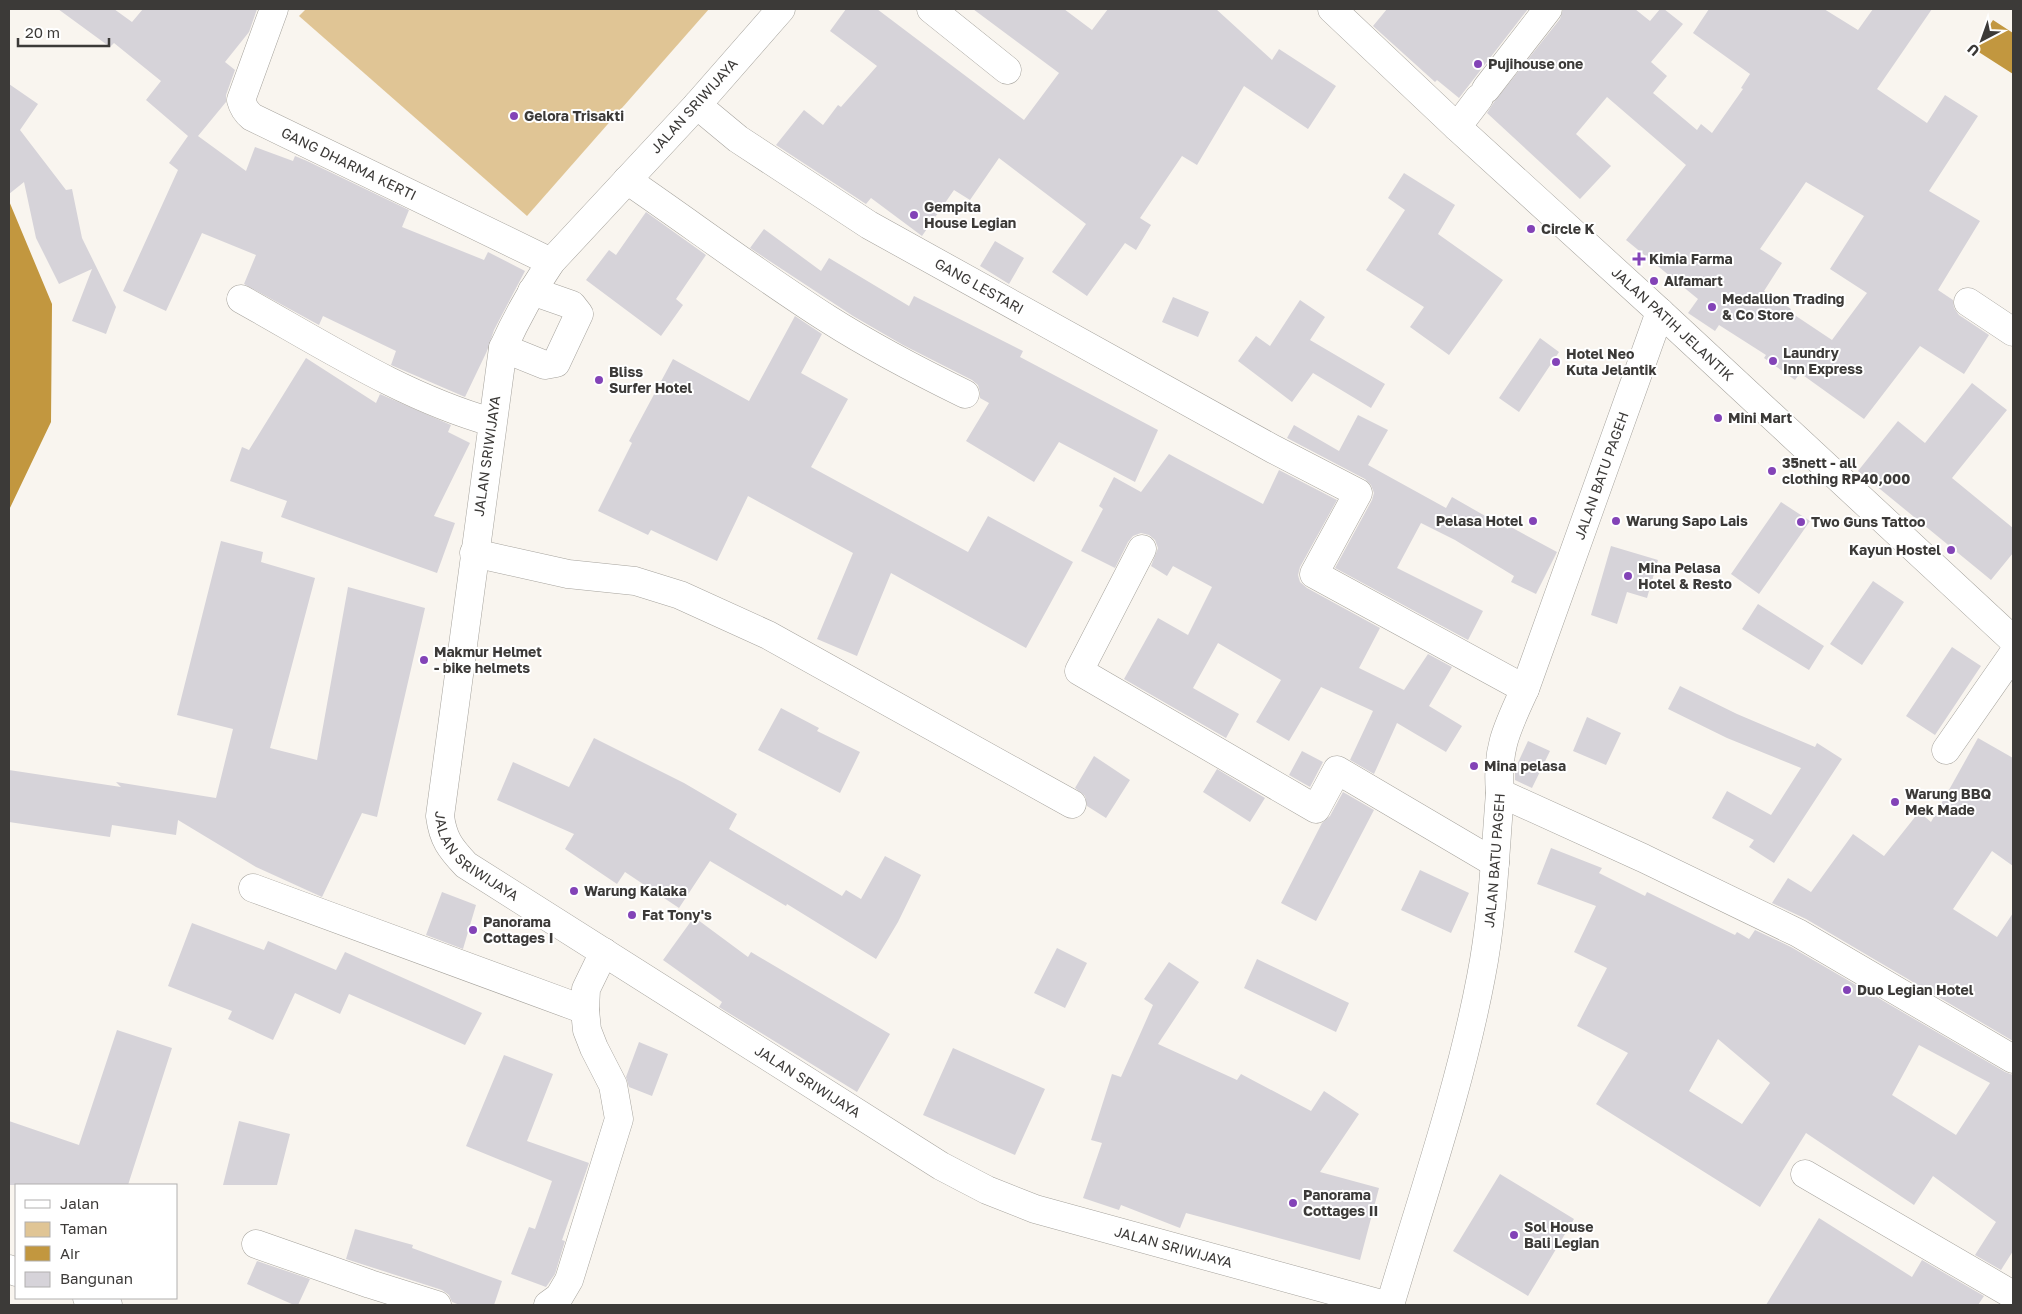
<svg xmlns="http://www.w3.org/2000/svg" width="2022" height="1314" font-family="'Golos Text',sans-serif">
<rect width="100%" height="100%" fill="#f9f5ef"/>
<!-- green -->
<path fill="#e0c595" d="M 306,9 L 709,9 L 527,216 L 299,16 Z"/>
<!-- water -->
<path fill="#c2973f" d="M 1993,20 L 2013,33 L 2013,74 L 1974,49 Z
M 9,201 L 52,304 L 51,422 L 9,510 Z"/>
<!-- building -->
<path fill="#d6d3d9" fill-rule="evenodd" d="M 58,9 L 114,9 L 132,22 L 143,9 L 257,9 L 249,32 L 225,62 L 235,70 L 226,95 L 226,102 L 198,136 L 246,171 L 255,147 L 293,161 L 295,156 L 307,161 L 409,210 L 402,227 L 484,260 L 488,252 L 525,271 L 494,330 L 487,351 L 465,397 L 391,365 L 396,351 L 323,316 L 319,325 L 244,284 L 256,255 L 202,233 L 166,311 L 123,291 L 178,170 L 169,163 L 188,136 L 146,100 L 161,81 L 114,43 L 110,47 Z
M 846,9 L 877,9 L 1024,120 L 1059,73 L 973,9 L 1064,9 L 1092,30 L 1108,9 L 1216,9 L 1272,60 L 1279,49 L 1336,86 L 1308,129 L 1244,86 L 1197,165 L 1182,156 L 1140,218 L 1151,225 L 1136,250 L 1125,243 L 1087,296 L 1052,272 L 1086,224 L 999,158 L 970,200 L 954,190 L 922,236 L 871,198 L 866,204 L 776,145 L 804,110 L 823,125 L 838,105 L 841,107 L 877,66 L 830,31 Z
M 1387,9 L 1528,9 L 1459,98 L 1437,80 L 1435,82 L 1373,26 Z
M 1563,9 L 1635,9 L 1650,21 L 1660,9 L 1664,9 L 1683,24 L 1651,62 L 1667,76 L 1653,93 L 1697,130 L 1701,124 L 1712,133 L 1743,89 L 1741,88 L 1750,74 L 1693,33 L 1709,9 L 1824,9 L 1858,30 L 1873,9 L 1932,9 L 1877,89 L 1927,123 L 1945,95 L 1978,116 L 1929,191 L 1980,221 L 1938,290 L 1953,300 L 1954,308 L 1959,315 L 1989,335 L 1964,374 L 1920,346 L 1864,419 L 1800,373 L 1795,380 L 1764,358 L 1766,355 L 1719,325 L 1715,331 L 1688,313 L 1698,299 L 1626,240 L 1686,165 L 1607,97 L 1576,134 L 1611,166 L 1580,199 L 1487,113 L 1494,102 L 1560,19 ZM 1806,182 L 1864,216 L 1830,269 L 1867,293 L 1832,340 L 1790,312 L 1791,309 L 1764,291 L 1782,263 L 1760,249 Z
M 9,84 L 38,104 L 20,130 L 66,190 L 72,189 L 82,238 L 116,307 L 106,334 L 72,321 L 92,269 L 59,284 L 36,238 L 24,182 L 9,194 Z
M 1404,173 L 1455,205 L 1438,234 L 1503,280 L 1449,355 L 1410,327 L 1424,307 L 1366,270 L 1405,210 L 1388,198 Z
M 646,212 L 706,255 L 676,299 L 683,305 L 661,336 L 586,280 L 609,250 L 616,255 Z
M 764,229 L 821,271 L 829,258 L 909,306 L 914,296 L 1023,351 L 1020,357 L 1158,430 L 1135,482 L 1059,442 L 1034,482 L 966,441 L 989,403 L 980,398 L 980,392 L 978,385 L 972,380 L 903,345 L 853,316 L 750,248 Z
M 995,241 L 1024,258 L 1009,284 L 980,266 Z
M 1173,297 L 1209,312 L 1198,337 L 1162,322 Z
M 1300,300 L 1325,317 L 1310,340 L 1385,384 L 1371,408 L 1313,373 L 1292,402 L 1238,361 L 1256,336 L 1270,346 Z
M 795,316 L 822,334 L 801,373 L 848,399 L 811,467 L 968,552 L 988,516 L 1073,562 L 1026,648 L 891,573 L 857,656 L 817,639 L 853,553 L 748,496 L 717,561 L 651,530 L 648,535 L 598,511 L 632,443 L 629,441 L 673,359 L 749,401 Z
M 1540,338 L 1559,352 L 1519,412 L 1499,398 Z
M 306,358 L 376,403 L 380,394 L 451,425 L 448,432 L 470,443 L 434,516 L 455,523 L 437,573 L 281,517 L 287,501 L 230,481 L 242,447 L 249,450 Z
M 1972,383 L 2007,410 L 1952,478 L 2013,528 L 2013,553 L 1991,580 L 1858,471 L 1898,421 L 1925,443 Z
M 1358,415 L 1388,430 L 1368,465 L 1446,508 L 1452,497 L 1508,529 L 1509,526 L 1557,552 L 1536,594 L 1511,582 L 1514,576 L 1455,540 L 1421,523 L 1397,568 L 1483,611 L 1468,640 L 1335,568 L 1372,500 L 1374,493 L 1371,485 L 1365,479 L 1287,438 L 1294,425 L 1339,451 Z
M 1169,454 L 1263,504 L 1279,470 L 1337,500 L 1300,567 L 1298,575 L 1300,582 L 1307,588 L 1380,628 L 1359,668 L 1404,690 L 1428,654 L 1452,667 L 1429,706 L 1462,726 L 1446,752 L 1397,723 L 1374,774 L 1350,760 L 1373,711 L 1321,687 L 1289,741 L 1256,722 L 1281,680 L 1218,643 L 1193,688 L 1239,714 L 1226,738 L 1124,679 L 1158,618 L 1188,635 L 1212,587 L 1173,566 L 1167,576 L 1151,566 L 1158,548 L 1155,540 L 1149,535 L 1141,533 L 1133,536 L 1128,542 L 1115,568 L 1081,551 L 1103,509 L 1099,506 L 1114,477 L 1141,492 Z
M 1781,502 L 1810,521 L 1759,594 L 1731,574 Z
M 221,541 L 263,552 L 261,562 L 315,578 L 270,748 L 317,760 L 348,587 L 425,608 L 377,817 L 362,813 L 322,897 L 256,867 L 178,820 L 176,835 L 112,825 L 110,837 L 9,822 L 9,770 L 121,787 L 116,782 L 216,798 L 233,729 L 177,715 Z
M 1611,546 L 1658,560 L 1647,598 L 1627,592 L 1617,624 L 1591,615 Z
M 1873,581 L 1904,602 L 1862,665 L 1830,644 Z
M 1758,604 L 1824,646 L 1809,670 L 1742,629 Z
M 1952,647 L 1981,666 L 1935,735 L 1906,716 Z
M 1680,686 L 1737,714 L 1815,747 L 1817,743 L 1842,759 L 1774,863 L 1749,847 L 1754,840 L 1712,818 L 1727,791 L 1771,815 L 1801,768 L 1727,738 L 1668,709 Z
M 781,708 L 819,728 L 817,731 L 860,752 L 840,793 L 758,750 Z
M 1587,717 L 1621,733 L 1606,765 L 1573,751 Z
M 594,738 L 684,783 L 737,814 L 729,829 L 842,896 L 846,890 L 861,899 L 885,856 L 921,875 L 898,922 L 876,959 L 787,904 L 786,906 L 710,861 L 679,908 L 625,872 L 617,884 L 565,849 L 574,834 L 497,800 L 513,762 L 569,787 Z
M 1978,738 L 2013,758 L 2013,866 L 1992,851 L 1953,909 L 1997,937 L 2013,913 L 2013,1041 L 1806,919 L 1772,903 L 1788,878 L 1811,892 L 1853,834 L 1884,856 L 1919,812 L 1931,822 Z
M 1528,741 L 1550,751 L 1532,788 L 1515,780 L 1515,769 Z
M 1302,751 L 1323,762 L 1310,787 L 1289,775 Z
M 1094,756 L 1130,780 L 1106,818 L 1087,806 L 1085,796 L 1075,788 Z
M 1217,769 L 1265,798 L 1250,822 L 1203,792 Z
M 1343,792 L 1374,810 L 1316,921 L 1281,903 L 1322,823 L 1330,816 Z
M 1551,848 L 1602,868 L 1599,873 L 1645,896 L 1647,892 L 1735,935 L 1737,932 L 1749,939 L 1755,930 L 1791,947 L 2005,1072 L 2013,1075 L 2013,1251 L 2001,1270 L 1975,1255 L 1996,1222 L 1933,1176 L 1914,1205 L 1806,1133 L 1760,1207 L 1596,1104 L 1628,1053 L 1577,1026 L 1607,968 L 1574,952 L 1596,906 L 1537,884 ZM 1718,1039 L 1770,1083 L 1742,1124 L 1689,1091 ZM 1919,1045 L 1990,1083 L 1956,1135 L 1892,1095 Z
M 1420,870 L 1469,893 L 1451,933 L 1401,910 Z
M 442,892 L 476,905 L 463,949 L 426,935 Z
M 694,917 L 748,957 L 751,952 L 890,1034 L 857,1092 L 719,1007 L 722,1002 L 663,960 Z
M 192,923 L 264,950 L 268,941 L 336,970 L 345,952 L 482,1013 L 465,1045 L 349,994 L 340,1014 L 295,993 L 273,1040 L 228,1019 L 232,1011 L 168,986 Z
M 1057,948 L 1087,963 L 1065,1008 L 1034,993 Z
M 1257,959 L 1349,1003 L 1336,1032 L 1244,988 Z
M 1169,962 L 1199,982 L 1158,1044 L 1237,1080 L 1241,1074 L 1311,1111 L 1324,1091 L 1359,1114 L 1320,1172 L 1379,1188 L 1360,1260 L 1186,1213 L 1180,1228 L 1121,1205 L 1119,1210 L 1083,1198 L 1102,1143 L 1091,1140 L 1112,1074 L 1121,1077 L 1153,1005 L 1144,999 Z
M 117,1030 L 172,1048 L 128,1185 L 9,1185 L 9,1121 L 79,1145 Z
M 639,1042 L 668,1054 L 652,1096 L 629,1087 L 626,1077 Z
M 953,1048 L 1045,1089 L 1015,1155 L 923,1115 Z
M 504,1055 L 553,1074 L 527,1141 L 589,1163 L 562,1240 L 565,1241 L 555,1274 L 546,1287 L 511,1274 L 529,1227 L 535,1229 L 552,1181 L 466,1146 Z
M 239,1121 L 290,1134 L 277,1185 L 223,1185 Z
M 1500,1174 L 1574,1219 L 1528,1296 L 1453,1251 Z
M 1819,1218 L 1912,1277 L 1922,1260 L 1984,1296 L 1978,1305 L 1766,1305 Z
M 355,1229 L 413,1245 L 412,1248 L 502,1281 L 494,1305 L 460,1305 L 452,1302 L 449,1295 L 442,1290 L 346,1259 Z
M 257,1261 L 310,1279 L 298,1305 L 294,1305 L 247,1284 Z"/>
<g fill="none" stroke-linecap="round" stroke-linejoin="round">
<defs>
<g id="minor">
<path id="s1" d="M 274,9 L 241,100 C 243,108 246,112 252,117 L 551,262"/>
<path id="s2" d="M 781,9 L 697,105 L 551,262 C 532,290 517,317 503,348 L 440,816 C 443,839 450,848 466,865 L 941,1166 L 987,1190 L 1035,1209 L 1385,1305"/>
<path d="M 931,9 L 1007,70"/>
<path id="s3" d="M 1332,9 L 1457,127 L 1660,312 L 2013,640"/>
<path d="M 1486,89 L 1548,9"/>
<path id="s4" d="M 697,105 L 738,139 L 869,225 L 1273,449 L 1358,493 L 1314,574 L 1525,689"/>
<path d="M 1457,127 L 1479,98"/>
<path d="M 627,180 C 694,226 759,275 828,319 C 872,347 918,371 965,394"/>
<path d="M 241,299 C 322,344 403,397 492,422"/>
<path d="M 1968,302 L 2013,332"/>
<path d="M 503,348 L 545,365 L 556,363 L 579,314 L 572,305 L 532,291"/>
<path d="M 1142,549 L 1079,671 L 1316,809 L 1337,770 L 1495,863"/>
<path d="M 474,553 L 568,574 L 635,581 L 680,595 L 768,635 L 1072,804"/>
<path d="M 1946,750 L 2013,654"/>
<path d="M 1500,793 L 1643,858 L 1798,933 L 2013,1059"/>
<path d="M 253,888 L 585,1010"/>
<path d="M 1805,1174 L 2013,1295"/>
<path d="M 256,1244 L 370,1284 L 437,1305"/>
<path d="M 9,1269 L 16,1272"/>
<path d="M 87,1298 L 108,1305"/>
<path d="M 548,1305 L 559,1297 L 569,1280 L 619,1119 L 613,1085 L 594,1048 L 587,1030 L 585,1010 L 586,989 L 604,952"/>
<path id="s5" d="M 1390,1305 C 1422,1197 1460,1088 1481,977 C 1493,916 1495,854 1500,793 C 1496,749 1507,728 1525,689 L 1660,312"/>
</g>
</defs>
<!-- minor casing -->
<use href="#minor" stroke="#a6a39d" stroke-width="29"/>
<!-- minor -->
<use href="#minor" stroke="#fff" stroke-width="28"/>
</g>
<!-- markers -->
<g fill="#8343b7" stroke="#fff" stroke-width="2">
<circle cx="1478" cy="64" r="5"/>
<circle cx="514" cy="116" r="5"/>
<circle cx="914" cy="215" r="5"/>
<circle cx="1531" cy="229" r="5"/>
<path d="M1636.5 251.5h5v5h5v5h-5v5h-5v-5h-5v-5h5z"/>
<circle cx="1654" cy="281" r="5"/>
<circle cx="1712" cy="307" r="5"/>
<circle cx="1773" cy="361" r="5"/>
<circle cx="1556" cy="362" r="5"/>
<circle cx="599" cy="380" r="5"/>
<circle cx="1718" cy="418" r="5"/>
<circle cx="1772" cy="471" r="5"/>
<circle cx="1533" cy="521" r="5"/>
<circle cx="1616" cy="521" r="5"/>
<circle cx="1801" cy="522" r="5"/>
<circle cx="1951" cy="550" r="5"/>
<circle cx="1628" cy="576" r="5"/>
<circle cx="424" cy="660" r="5"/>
<circle cx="1474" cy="766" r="5"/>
<circle cx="1895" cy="802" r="5"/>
<circle cx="574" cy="891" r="5"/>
<circle cx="632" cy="915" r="5"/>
<circle cx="473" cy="930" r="5"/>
<circle cx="1847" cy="990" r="5"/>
<circle cx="1293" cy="1203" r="5"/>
<circle cx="1514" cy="1235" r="5"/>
</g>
<g text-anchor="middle" stroke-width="4" stroke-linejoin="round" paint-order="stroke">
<!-- poi labels -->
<g font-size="14" font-weight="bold" fill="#3c3a38" stroke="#fff" text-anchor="start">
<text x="1488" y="69">Pujihouse one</text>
<text x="524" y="121">Gelora Trisakti</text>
<text x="924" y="212">Gempita<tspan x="924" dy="16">House Legian</tspan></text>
<text x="1541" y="234">Circle K</text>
<text x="1649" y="264">Kimia Farma</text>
<text x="1664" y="286">Alfamart</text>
<text x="1722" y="304">Medallion Trading<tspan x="1722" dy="16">&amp; Co Store</tspan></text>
<text x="1783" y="358">Laundry<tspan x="1783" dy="16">Inn Express</tspan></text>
<text x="1566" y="359">Hotel Neo<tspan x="1566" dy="16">Kuta Jelantik</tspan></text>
<text x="609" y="377">Bliss<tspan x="609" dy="16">Surfer Hotel</tspan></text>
<text x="1728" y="423">Mini Mart</text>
<text x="1782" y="468">35nett - all<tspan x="1782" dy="16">clothing RP40,000</tspan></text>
<text x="1523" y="526" text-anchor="end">Pelasa Hotel</text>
<text x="1626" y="526">Warung Sapo Lais</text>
<text x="1811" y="527">Two Guns Tattoo</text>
<text x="1941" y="555" text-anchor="end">Kayun Hostel</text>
<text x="1638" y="573">Mina Pelasa<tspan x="1638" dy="16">Hotel &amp; Resto</tspan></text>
<text x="434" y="657">Makmur Helmet<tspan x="434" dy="16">- bike helmets</tspan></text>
<text x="1484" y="771">Mina pelasa</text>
<text x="1905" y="799">Warung BBQ<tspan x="1905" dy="16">Mek Made</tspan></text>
<text x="584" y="896">Warung Kalaka</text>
<text x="642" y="920">Fat Tony's</text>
<text x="483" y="927">Panorama<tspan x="483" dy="16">Cottages I</tspan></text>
<text x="1857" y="995">Duo Legian Hotel</text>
<text x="1303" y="1200">Panorama<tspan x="1303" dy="16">Cottages II</tspan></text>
<text x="1524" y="1232">Sol House<tspan x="1524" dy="16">Bali Legian</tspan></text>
</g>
<!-- street labels -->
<g font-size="14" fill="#3c3a38" stroke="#fff">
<text transform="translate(694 106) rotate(-48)" y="5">JALAN SRIWIJAYA</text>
<text dy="5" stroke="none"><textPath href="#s1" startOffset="225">GANG DHARMA KERTI</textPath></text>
<text dy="5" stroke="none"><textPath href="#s4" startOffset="336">GANG LESTARI</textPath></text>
<text dy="5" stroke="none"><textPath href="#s3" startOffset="464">JALAN PATIH JELANTIK</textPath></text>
<text transform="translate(487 456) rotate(-82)" y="5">JALAN SRIWIJAYA</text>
<text dy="5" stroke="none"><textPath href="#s5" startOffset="861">JALAN BATU PAGEH</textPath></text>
<text dy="5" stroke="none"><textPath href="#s2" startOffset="969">JALAN SRIWIJAYA</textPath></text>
<text dy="5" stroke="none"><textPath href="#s5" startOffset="458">JALAN BATU PAGEH</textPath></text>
<text dy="5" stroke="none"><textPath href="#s2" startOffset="1374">JALAN SRIWIJAYA</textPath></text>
<text dy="5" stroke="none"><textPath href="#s2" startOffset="1779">JALAN SRIWIJAYA</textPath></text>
</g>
</g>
<!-- border -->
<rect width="2022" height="1314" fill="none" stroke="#3c3a38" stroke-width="20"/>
<!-- legend -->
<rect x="15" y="1184" width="162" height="115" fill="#ffffff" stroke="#b1b0af"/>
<rect x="25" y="1200" width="25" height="8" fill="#ffffff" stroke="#b1b0af"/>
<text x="60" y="1209" font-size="15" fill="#3c3a38">Jalan</text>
<rect x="25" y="1222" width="25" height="15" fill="#e0c595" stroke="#b1b0af"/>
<text x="60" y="1234" font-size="15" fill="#3c3a38">Taman</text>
<rect x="25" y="1246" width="25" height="15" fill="#c2973f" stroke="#b1b0af"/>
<text x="60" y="1259" font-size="15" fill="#3c3a38">Air</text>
<rect x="25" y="1272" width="25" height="15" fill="#d6d3d9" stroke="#b1b0af"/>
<text x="60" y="1284" font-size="15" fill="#3c3a38">Bangunan</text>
<!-- north arrow -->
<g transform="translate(1982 40) rotate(221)" stroke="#ffffff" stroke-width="4" paint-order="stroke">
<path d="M0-4L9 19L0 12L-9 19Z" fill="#3c3a38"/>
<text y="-8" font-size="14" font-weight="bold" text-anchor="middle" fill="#3c3a38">U</text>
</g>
<!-- scale -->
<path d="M18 38v8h91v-8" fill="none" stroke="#3c3a38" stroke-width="2.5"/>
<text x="25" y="38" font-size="15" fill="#3c3a38" stroke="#ffffff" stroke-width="4" paint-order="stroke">20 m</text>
</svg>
